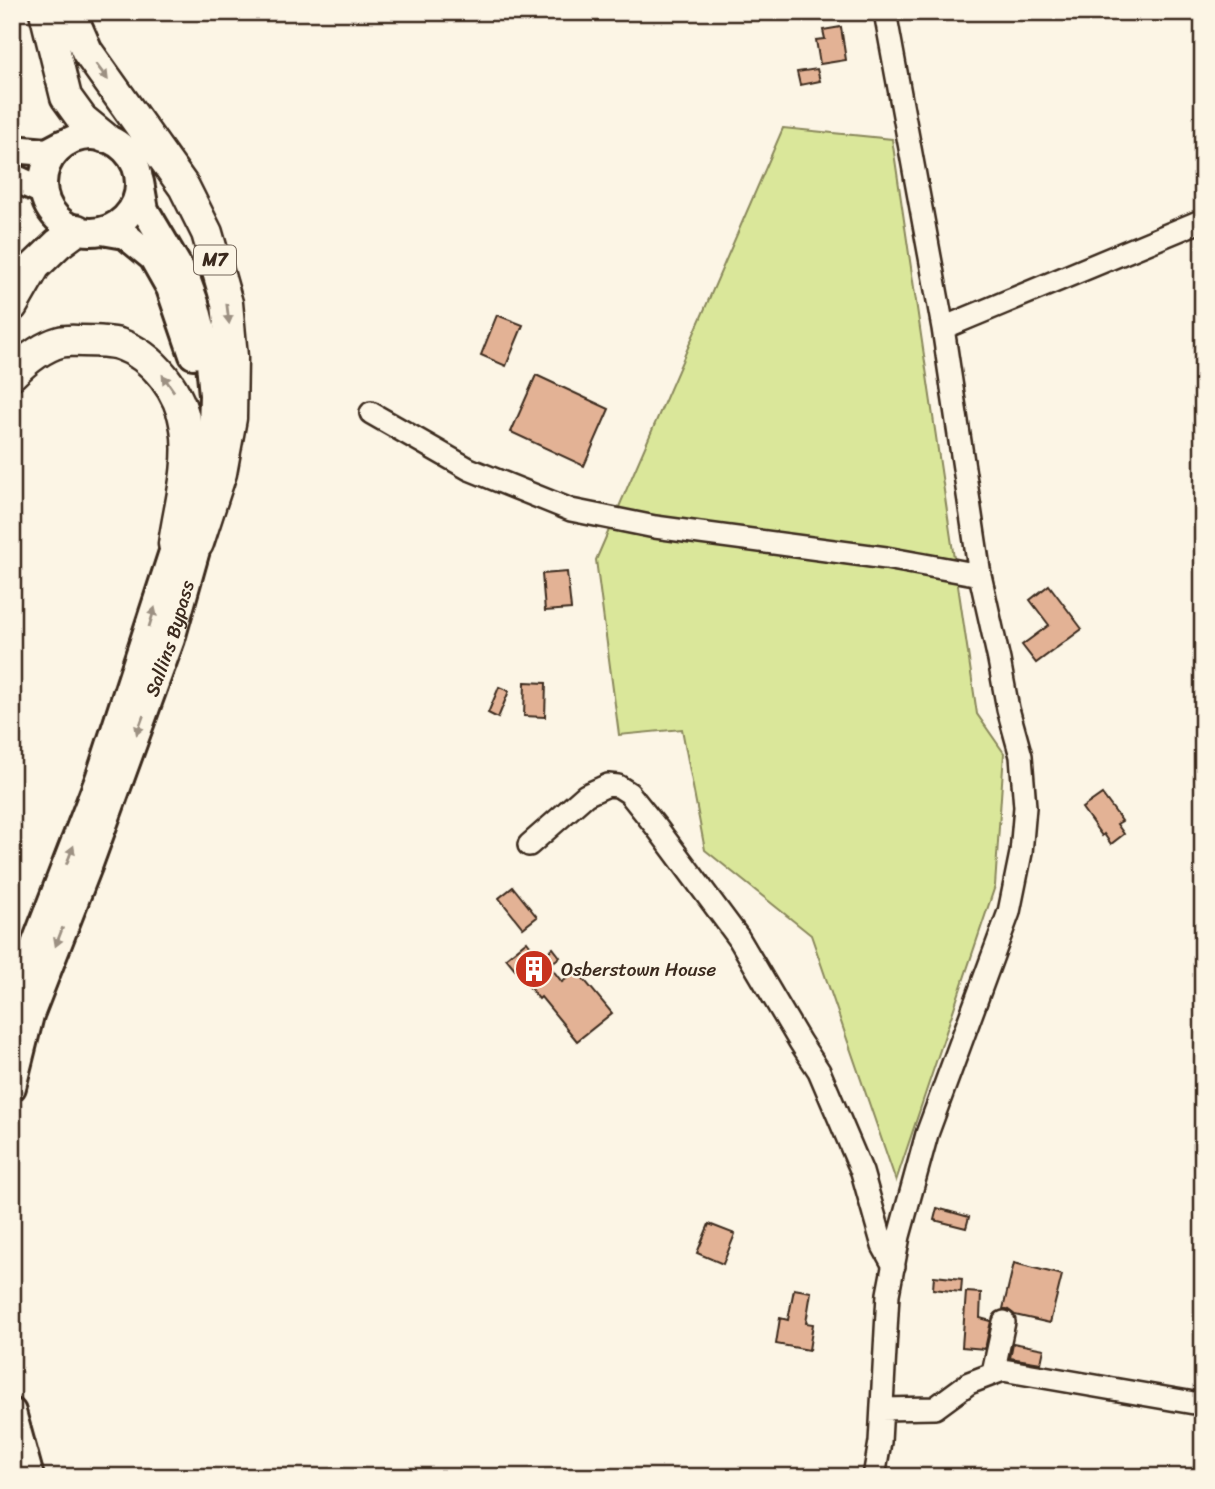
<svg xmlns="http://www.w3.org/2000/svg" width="1215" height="1489" font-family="Sriracha,sans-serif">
<rect width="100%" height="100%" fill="#fcf5e5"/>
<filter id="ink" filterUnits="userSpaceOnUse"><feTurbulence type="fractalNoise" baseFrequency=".0143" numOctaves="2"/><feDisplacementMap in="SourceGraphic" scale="14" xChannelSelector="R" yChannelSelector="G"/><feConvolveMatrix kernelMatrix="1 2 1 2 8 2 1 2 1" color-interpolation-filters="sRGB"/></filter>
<g filter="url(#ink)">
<!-- green -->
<path fill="#dae79a" stroke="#8a885c" stroke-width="2" d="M 783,128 L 892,139 L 977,714 L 1004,753 L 995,886 L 896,1181 L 811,935 L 705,850 L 682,729 L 619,735 L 596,560 Z"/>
<!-- building -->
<path fill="#e3b295" stroke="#3b2a1e" stroke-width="2" d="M 841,27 L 846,60 L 820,64 L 816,40 L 825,39 L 823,30 Z
M 817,69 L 820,81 L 800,85 L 797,72 Z
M 497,315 L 523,325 L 506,366 L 481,355 Z
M 536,375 L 609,409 L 584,466 L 511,432 Z
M 567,572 L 571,609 L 545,611 L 542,574 Z
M 1049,585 L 1082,629 L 1036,663 L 1022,645 L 1049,625 L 1030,600 Z
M 525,682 L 546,683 L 545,717 L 524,716 Z
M 499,687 L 509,691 L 498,718 L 488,713 Z
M 1102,794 L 1122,821 L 1117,824 L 1124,834 L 1111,844 L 1104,834 L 1102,836 L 1082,808 Z
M 513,887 L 537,917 L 523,928 L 499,898 Z
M 527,941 L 540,958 L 553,948 L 560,957 L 549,965 L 562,982 L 577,971 L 612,1013 L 577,1041 L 541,997 L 539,999 L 506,958 Z
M 937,1208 L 969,1217 L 966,1228 L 934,1220 Z
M 709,1224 L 735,1234 L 723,1264 L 697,1253 Z
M 1014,1263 L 1062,1275 L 1050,1323 L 1015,1315 L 1007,1309 L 1003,1309 Z
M 934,1276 L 962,1279 L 961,1292 L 933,1289 Z
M 794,1289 L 811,1292 L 806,1323 L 813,1324 L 809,1350 L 776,1344 L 780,1318 L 788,1320 Z
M 966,1292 L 981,1293 L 980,1318 L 991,1321 L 985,1349 L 962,1347 Z
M 1013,1343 L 1044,1349 L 1041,1363 L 1010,1358 Z"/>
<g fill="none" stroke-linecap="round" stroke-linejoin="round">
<defs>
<path id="minor" d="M 943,328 L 1203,220
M 371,413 L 469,469 L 571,510 L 655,527 L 886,558 L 980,575
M 529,845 L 586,795 L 608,785 L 618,786 L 629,793 L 657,828 L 738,937 L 800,1042 L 819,1071 L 862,1172 L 883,1246 L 894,1266
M 993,1373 L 1004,1322
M 882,1409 L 935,1408 L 969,1383 L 1003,1370 L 1194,1403
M 874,1477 L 880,1442 L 888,1294 L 899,1236 L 927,1134 L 1009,912 L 1021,853 L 1025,807 L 1021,756 L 1008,709 L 999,660 L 980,575 L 943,328 L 885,12"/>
<g id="major">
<circle cx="91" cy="184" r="48"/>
<path d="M 12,149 L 47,152 L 64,143"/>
<path d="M 12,177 L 43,191"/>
<path d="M 102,231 L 125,235 L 153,258 L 170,288 L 193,355"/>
<path d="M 12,1011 L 21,981 L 99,779 L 182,524"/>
<path id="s1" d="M 12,1087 L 30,1015 L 89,864 L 171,639 L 198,543 L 212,429 L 213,395 L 210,363 L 195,303 L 187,281 L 145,210 L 140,182"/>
<path d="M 12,1412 L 30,1477"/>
</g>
<path id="highway" d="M 45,12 L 66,97 L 82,119 L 104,137
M 70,12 L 87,51 L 184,187 L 207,233 L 227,303 L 232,357 L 231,418 L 221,473 L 198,543
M 12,306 L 35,266 L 58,244 L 77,230
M 12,374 C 25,361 42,347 60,342 C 67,340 75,341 82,341 C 93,341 108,341 119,344 C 154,356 181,392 186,428 C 192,466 179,507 174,544"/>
</defs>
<!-- minor casing -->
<use href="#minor" stroke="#3b2a1e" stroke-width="26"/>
<!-- major casing -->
<use href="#major" stroke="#3b2a1e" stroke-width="32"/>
<!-- highway casing -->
<use href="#highway" stroke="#3b2a1e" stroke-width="35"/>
<!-- minor -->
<use href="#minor" stroke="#fcf5e5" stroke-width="21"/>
<!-- major -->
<use href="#major" stroke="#fcf5e5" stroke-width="26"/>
<!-- highway -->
<use href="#highway" stroke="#fcf5e5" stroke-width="30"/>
</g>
<!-- one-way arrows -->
<defs><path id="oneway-solid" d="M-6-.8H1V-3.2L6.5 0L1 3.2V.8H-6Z" transform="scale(1.75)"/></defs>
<g fill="#9c9082">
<use href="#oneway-solid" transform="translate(102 72) rotate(53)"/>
<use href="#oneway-solid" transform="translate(228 314) rotate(83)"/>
<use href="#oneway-solid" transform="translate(168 383) rotate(-125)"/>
<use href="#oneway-solid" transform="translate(152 617) rotate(-73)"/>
<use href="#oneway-solid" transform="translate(140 725) rotate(110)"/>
<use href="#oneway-solid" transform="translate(70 855) rotate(-69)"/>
<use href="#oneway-solid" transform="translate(59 937) rotate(111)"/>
</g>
</g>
<!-- icons -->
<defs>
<symbol id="building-disc" viewBox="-11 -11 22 22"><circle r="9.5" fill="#c8321e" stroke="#fcf5e5"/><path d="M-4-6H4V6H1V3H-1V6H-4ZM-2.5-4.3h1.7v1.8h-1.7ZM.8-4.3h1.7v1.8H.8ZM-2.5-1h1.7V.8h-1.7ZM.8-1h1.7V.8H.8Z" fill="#fff"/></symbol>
</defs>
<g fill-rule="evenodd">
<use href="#building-disc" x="512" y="947" width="44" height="44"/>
</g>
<g text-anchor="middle" stroke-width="5" stroke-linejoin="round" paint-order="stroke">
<!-- shield labels -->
<rect fill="#fcf5e5" stroke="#75675a" stroke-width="2" x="194" y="245.5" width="42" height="29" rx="5"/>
<g font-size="18" font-weight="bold" fill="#3b2a1e">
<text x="215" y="266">M7</text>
</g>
<!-- street labels -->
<g font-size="19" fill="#3b2a1e" stroke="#fcf5e5">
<text dy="7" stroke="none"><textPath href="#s1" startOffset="476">Sallins Bypass</textPath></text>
</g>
<!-- poi labels -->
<g font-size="19" fill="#3b2a1e" stroke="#fcf5e5" text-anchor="start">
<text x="561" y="976">Osberstown House</text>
</g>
</g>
<!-- margin -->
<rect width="1215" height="1489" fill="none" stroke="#fcf5e5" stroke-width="42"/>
<rect x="21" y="21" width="1173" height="1447" fill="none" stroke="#3b2a1e" stroke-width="2.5" filter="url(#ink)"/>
</svg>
